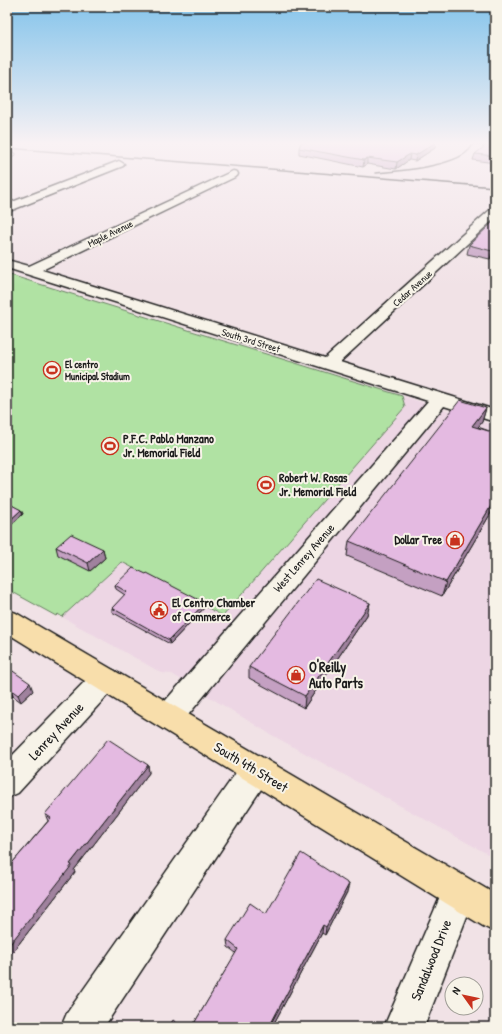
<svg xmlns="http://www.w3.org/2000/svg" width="502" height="1034" font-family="'Patrick Hand',sans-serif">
<rect width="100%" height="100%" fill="#f1e2e6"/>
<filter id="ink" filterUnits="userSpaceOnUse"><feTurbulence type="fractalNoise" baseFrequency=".025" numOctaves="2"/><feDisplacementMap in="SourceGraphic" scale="8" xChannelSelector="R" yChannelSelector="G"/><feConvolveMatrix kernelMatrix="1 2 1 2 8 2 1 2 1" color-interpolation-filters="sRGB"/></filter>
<g filter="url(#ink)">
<!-- built -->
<path fill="#edd6e4" d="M 402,396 L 495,426 L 495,858 L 270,734 L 172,674 L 162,673 L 62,617 L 122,562 L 223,616 L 405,407 Z"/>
<!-- green -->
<path fill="#b0e2a3" stroke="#667f60" d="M 7,274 L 402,396 L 405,407 L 223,616 L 122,562 L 62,617 L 58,614 L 56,616 L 7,589 Z"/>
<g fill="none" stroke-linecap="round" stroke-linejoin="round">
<defs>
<path id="minor" d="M 476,142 L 495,142 L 495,147 L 478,144 Z
M 10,151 L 15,154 L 13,156 L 7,158 L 7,152 Z
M 119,161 L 124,164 L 123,166 L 7,212 L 7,204 Z
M 233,171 L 237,172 L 238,174 L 237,176 L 42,270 L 325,358 L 491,209 L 495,208 L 495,218 L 340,362 L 495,410 L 495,422 L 444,406 L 179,726 L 169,730 L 159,726 L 155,717 L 159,708 L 428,401 L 7,268 L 7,260 L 29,266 Z
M 105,667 L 115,671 L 119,679 L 115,687 L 18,793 L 7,798 L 7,761 L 95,671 Z
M 256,756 L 267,760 L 271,770 L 267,780 L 104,1027 L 61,1027 L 67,1013 L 245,760 Z
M 459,876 L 471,881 L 476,893 L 424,1027 L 384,1027 L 447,881 Z"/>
<path id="major" d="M 7,610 L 16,613 L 495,894 L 495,932 L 483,926 L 7,633 Z"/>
</defs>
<!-- minor casing -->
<use href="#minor" stroke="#1c1c1c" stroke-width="3"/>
<!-- major casing -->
<use href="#major" stroke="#1c1c1c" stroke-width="3"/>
<!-- minor -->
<use href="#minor" fill="#f7f3e8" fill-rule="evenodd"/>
<!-- major -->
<use href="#major" fill="#f8deab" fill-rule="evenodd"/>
<!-- rail -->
<path stroke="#1c1c1c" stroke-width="1.5" d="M 7,148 L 495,187
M 375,173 C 398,171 453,167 469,150 C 471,148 473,144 474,142"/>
</g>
<!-- wall -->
<path fill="#c4a0c2" stroke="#1c1c1c" d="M 495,144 L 495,163 L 473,160 L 475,154 Z
M 299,148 L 435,148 L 415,161 L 409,160 L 396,169 L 367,164 L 363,167 L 299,154 Z
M 495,220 L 495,254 L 490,259 L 467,254 L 469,245 Z
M 486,408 L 482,422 L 478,427 L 495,433 L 495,506 L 442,596 L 347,556 L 349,541 Z
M 7,504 L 21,510 L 23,514 L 11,525 L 7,523 Z
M 56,547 L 103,549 L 105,558 L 90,571 L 58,555 Z
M 115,585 L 205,607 L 170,644 L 112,612 L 112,608 L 125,595 L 116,589 Z
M 370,603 L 367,615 L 304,708 L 249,678 L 249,667 Z
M 7,667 L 33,691 L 21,702 L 13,696 L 7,702 Z
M 148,765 L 149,773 L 74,870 L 75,872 L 7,959 L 7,869 L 48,821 L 45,814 Z
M 347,892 L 325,935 L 322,933 L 272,1027 L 192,1027 L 236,953 L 228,947 L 227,940 L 266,914 Z"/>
<!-- shaded-wall -->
<path fill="#a0829e" stroke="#1c1c1c" d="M 436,142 L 435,148 L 415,161 L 416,155 Z
M 410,154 L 409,160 L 396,169 L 397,162 Z
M 367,158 L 367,164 L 363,167 L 364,160 Z
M 495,248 L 495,254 L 490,259 L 492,251 Z
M 486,408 L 482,422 L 469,439 L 472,426 Z
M 495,499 L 495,506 L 442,596 L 446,582 Z
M 21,510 L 23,514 L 11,525 L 9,521 Z
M 103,549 L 105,558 L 90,571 L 88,563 Z
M 205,603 L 205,607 L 170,644 L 169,640 Z
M 370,603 L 367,615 L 304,708 L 305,696 Z
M 30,683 L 33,691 L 21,702 L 18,695 Z
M 10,689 L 13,696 L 7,702 L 7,691 Z
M 148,765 L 149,773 L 74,870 L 75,872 L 7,959 L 7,948 L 70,864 Z
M 349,884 L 347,892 L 325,935 L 326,927 Z
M 323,925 L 322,933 L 272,1027 L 269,1027 Z"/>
<!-- building -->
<path fill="#e4bae1" stroke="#1c1c1c" d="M 301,142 L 436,142 L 416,155 L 410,154 L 397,162 L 367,158 L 364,160 L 299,148 Z
M 489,143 L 495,144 L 495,156 L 475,154 Z
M 495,220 L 495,248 L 492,251 L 469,245 Z
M 460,400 L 486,408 L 472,426 L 495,433 L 495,499 L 446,582 L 349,541 Z
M 8,503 L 21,510 L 9,521 L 7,519 L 7,504 Z
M 71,534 L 103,549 L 88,563 L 56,547 Z
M 133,568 L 146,574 L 147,573 L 205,603 L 169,640 L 112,608 L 127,592 L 115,585 Z
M 316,579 L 370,603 L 305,696 L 249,667 Z
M 7,667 L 30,683 L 18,695 L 10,689 L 7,691 Z
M 108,739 L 148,765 L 70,864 L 72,865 L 7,948 L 7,869 L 51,818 L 45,814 Z
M 301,853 L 349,884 L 326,927 L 323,925 L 269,1027 L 192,1027 L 238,949 L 227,940 L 250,903 L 266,914 Z
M 173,1020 L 182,1027 L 169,1027 Z"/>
</g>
<!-- sky -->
<linearGradient id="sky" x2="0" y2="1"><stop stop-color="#85c4eb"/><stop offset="0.5" stop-color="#f9f2f4"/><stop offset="1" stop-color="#f9f2f4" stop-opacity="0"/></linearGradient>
<rect width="502" height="286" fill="url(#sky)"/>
<!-- icons -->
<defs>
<symbol id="stadium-ring" viewBox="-11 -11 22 22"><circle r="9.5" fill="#f7f3e8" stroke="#c8321e" stroke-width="1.5"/><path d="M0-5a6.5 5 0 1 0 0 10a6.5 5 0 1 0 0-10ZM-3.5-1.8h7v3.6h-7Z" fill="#c8321e"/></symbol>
<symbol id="shop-ring" viewBox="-11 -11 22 22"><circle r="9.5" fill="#f7f3e8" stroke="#c8321e" stroke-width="1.5"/><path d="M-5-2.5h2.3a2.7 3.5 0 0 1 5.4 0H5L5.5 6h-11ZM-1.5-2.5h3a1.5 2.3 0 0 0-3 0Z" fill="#c8321e"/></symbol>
<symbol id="civic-ring" viewBox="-11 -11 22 22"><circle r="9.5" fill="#f7f3e8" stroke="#c8321e" stroke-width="1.5"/><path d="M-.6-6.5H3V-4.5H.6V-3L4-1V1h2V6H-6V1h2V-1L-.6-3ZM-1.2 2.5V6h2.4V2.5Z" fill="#c8321e"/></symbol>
</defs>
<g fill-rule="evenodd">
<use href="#stadium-ring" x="42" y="360" width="20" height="20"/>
<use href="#stadium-ring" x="100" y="436" width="20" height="20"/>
<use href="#stadium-ring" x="256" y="475" width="20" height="20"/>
<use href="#shop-ring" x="445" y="530" width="20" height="20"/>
<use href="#civic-ring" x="149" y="600" width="20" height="20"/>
<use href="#shop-ring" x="286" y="665" width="20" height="20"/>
</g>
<g text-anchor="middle" stroke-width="4" stroke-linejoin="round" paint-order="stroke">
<!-- far-street labels -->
<g font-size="10" fill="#1c1c1c" stroke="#f7f3e8">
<text transform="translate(110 233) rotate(-26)" y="4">Maple Avenue</text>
<text transform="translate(412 288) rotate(-42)" y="4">Cedar Avenue</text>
<text transform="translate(251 340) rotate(17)" y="4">South 3rd Street</text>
</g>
<!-- far-poi labels -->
<g font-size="10" font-weight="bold" fill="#1c1c1c" stroke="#f7f3e8" text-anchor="start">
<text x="65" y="368">El centro<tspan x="65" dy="12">Municipal Stadium</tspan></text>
</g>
<!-- poi labels -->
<g font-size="12" font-weight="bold" fill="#1c1c1c" stroke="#f7f3e8" text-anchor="start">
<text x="123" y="443">P.F.C. Pablo Manzano<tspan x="123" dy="14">Jr. Memorial Field</tspan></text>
<text x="279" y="482">Robert W. Rosas<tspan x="279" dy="14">Jr. Memorial Field</tspan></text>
<text x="442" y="544" text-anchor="end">Dollar Tree</text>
<text x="172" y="607">El Centro Chamber<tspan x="172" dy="14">of Commerce</tspan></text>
</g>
<!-- street labels -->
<g font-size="12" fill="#1c1c1c" stroke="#f7f3e8">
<text transform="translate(304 558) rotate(-49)" y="4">West Lenrey Avenue</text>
</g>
<!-- near-poi labels -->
<g font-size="14" font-weight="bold" fill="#1c1c1c" stroke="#f7f3e8" text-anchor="start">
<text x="309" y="672">O'Reilly<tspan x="309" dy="16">Auto Parts</tspan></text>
</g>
<!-- near-street labels -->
<g font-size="14" fill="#1c1c1c" stroke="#f7f3e8">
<text transform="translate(56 731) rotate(-47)" y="5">Lenrey Avenue</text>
<text transform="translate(251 767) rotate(31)" y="5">South 4th Street</text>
<text transform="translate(431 960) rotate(-68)" y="5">Sandalwood Drive</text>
</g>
</g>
<!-- margin -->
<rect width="502" height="1034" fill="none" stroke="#f7f3e8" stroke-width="24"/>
<rect x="12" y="12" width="478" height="1010" fill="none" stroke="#1c1c1c" stroke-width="1.5" filter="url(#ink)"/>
<!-- north arrow -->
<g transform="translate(464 996) rotate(303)"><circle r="19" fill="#f7f3e8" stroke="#9f9d96"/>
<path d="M0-3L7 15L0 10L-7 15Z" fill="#c8321e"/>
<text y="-6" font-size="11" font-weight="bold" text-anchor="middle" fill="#1c1c1c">N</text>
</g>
</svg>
